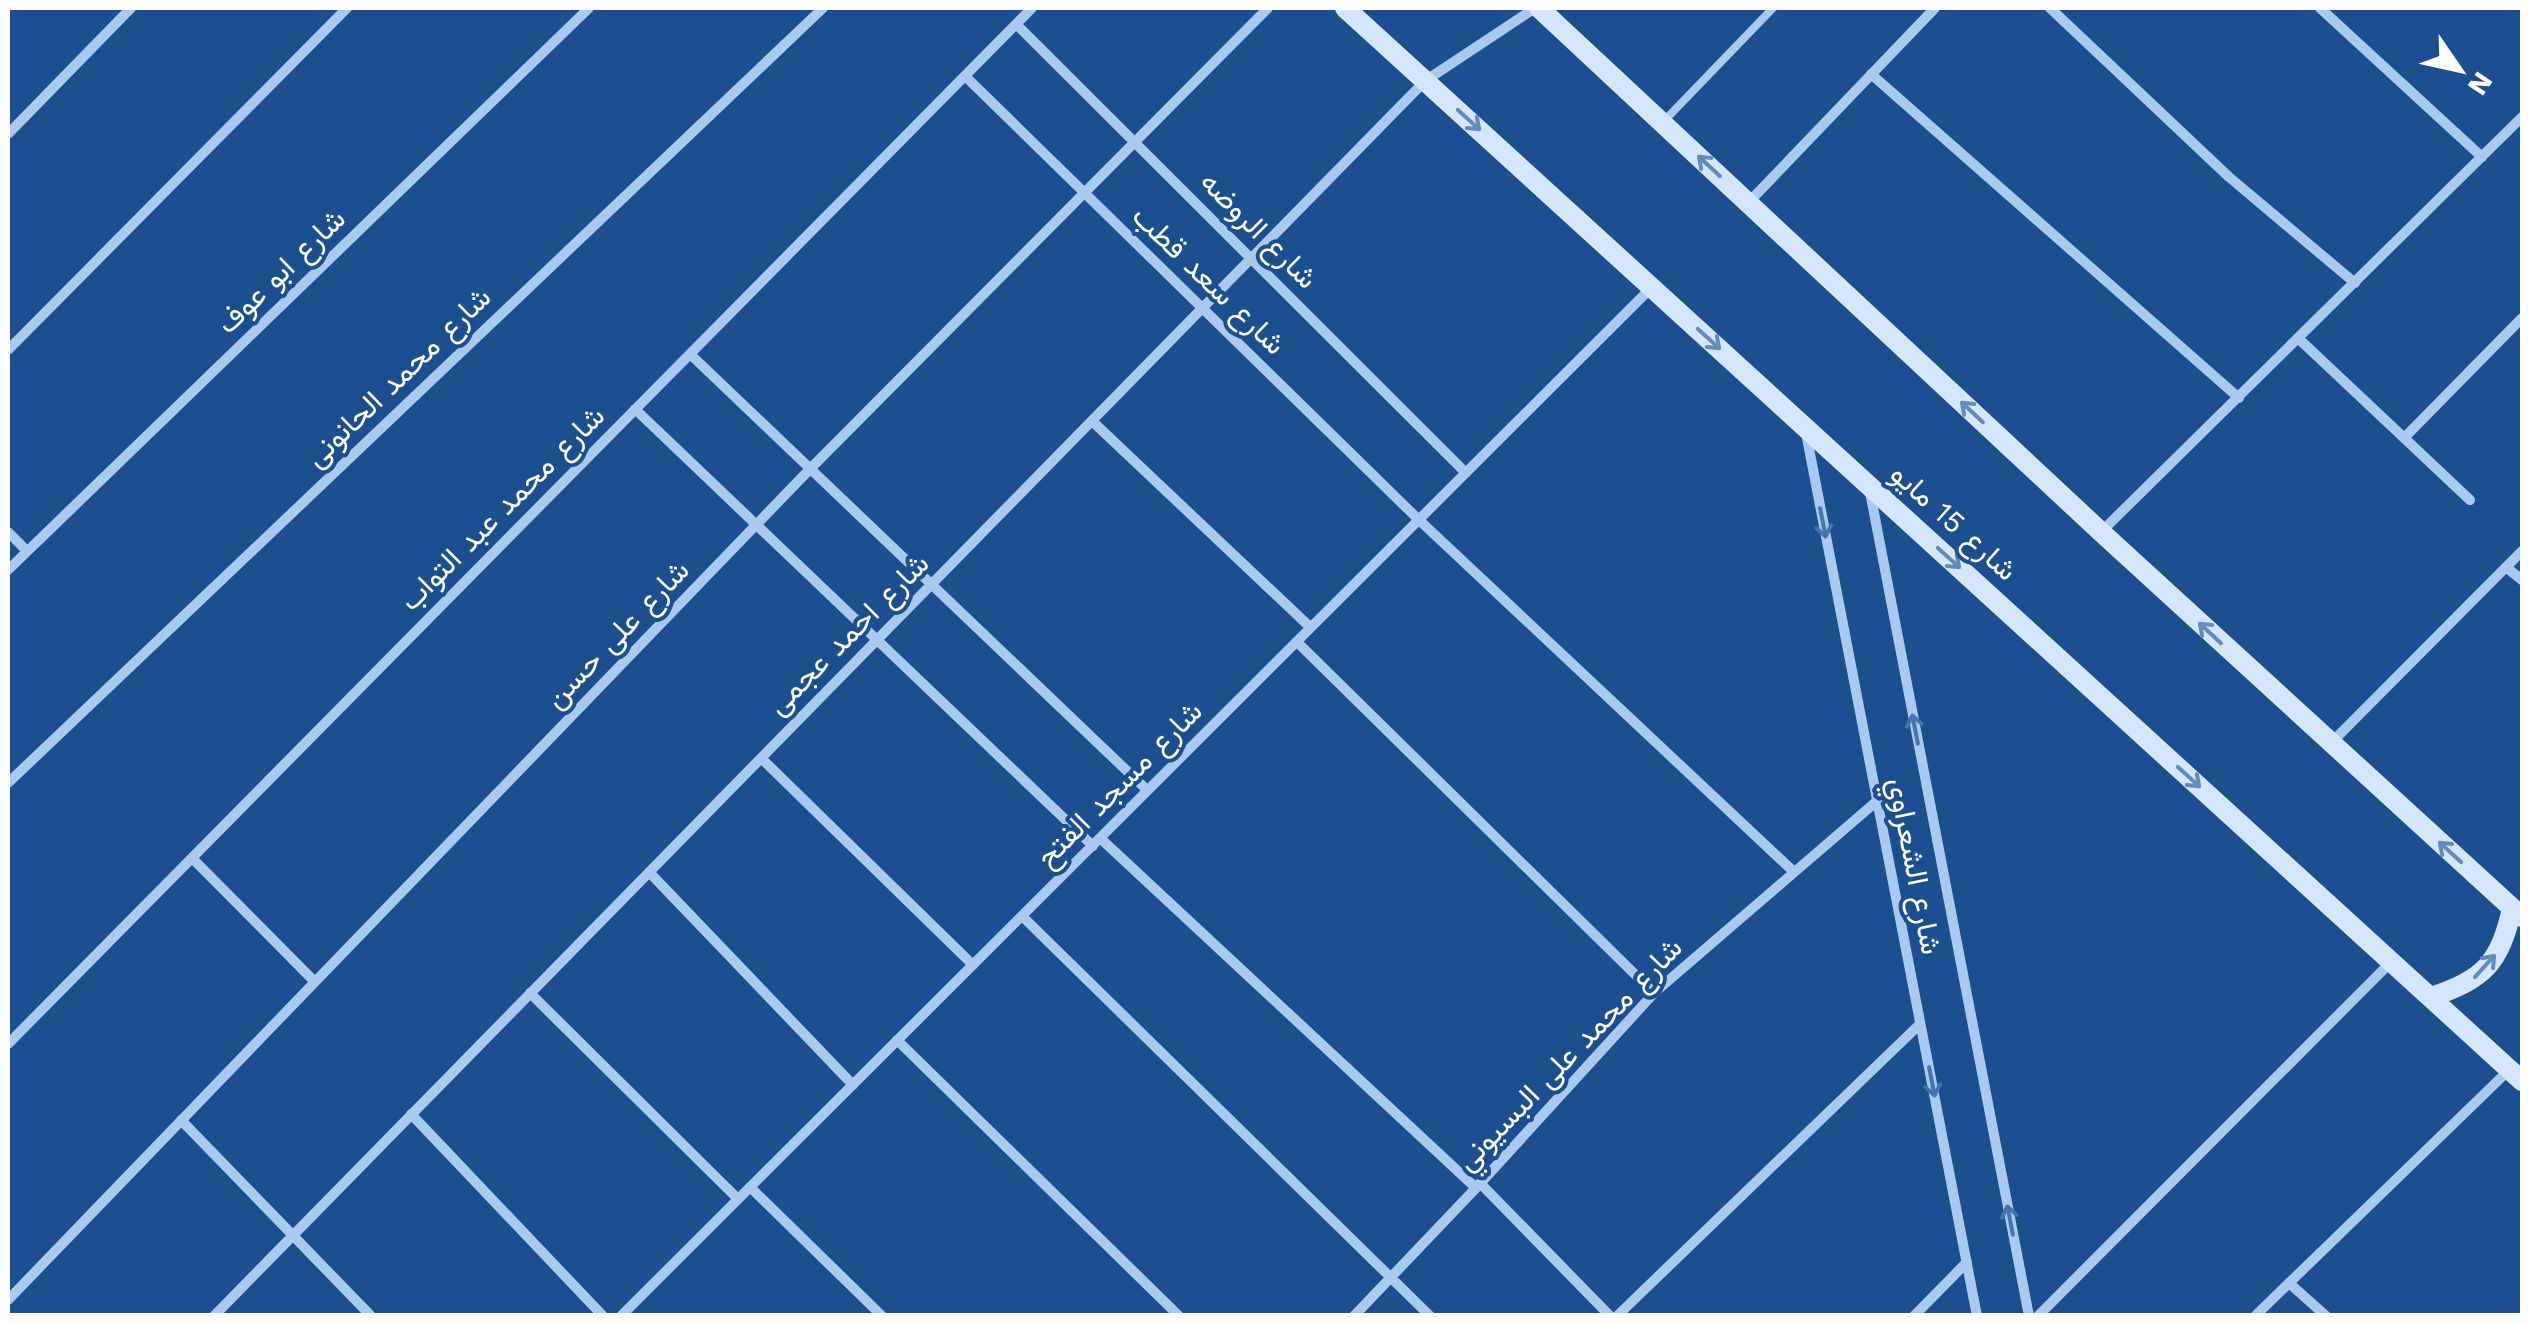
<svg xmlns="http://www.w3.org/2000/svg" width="2530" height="1323" font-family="'Work Sans',Vazirmatn,sans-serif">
<rect width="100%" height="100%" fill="#1b4f8f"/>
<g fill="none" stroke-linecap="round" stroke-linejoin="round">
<!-- lane -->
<path stroke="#a9c9ee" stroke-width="8" d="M 1665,120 L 1773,8"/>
<!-- street -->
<path stroke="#a9c9ee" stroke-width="10" d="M 2050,8 L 2229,177 L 2355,283
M 2320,8 L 2482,157
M 1016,24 L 1466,473
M 1871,74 L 2239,398
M 965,76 L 1418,519 L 1794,872
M 8,134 L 131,8
M 1749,202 L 1935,8
M 2299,339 L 2470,500
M 8,350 L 347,8
M 690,354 L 1147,790
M 635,409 L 1093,846
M 1092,421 L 1310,627
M 1806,433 L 1977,1316
M 2404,438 L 2522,318
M 1870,492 L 2029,1316
M 8,532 L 27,551
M 2101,532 L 2522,117
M 2506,567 L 2522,580
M 8,570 L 589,8
M 1297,642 L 1654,993
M 2331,743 L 2522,551
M 761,758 L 973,965
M 8,783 L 823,8
M 1100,838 L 1476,1188
M 192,858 L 315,982
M 649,872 L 853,1085
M 1022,916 L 1430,1316
M 530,993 L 738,1199
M 897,1040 L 1179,1316
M 8,1044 L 1032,8
M 411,1114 L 603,1316
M 181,1120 L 371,1316
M 1480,1183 L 1610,1316
M 750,1187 L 882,1316
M 2289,1283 L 2326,1316
M 8,1300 L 810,469 L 1268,8
M 214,1316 L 1425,81 L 1535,8
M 621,1316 L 1651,288
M 1354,1316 L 1476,1188 L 1654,993 L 1877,801
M 1617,1316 L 1920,1024
M 1914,1316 L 1967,1262
M 2038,1316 L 2391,962
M 2255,1316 L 2509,1070"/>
<!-- secondary -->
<path stroke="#d6e6fa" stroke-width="20" d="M 1345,8 L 2522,1081
M 1539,8 L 2101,532 L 2522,917
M 2430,997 C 2483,981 2501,962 2512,908"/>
</g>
<!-- one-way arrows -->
<defs><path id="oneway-shaft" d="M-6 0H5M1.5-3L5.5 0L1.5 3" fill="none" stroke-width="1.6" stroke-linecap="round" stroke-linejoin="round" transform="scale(2.5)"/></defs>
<g stroke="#668bba">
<use href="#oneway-shaft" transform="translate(1469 120) rotate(42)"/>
<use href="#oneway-shaft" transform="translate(1709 166) rotate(-137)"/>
<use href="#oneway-shaft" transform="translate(1709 339) rotate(42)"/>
<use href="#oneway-shaft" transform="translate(1972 412) rotate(-137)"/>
<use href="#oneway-shaft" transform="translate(1949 558) rotate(42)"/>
<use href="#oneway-shaft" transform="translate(2210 633) rotate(-137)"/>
<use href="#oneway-shaft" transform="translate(2189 777) rotate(42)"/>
<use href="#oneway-shaft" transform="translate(2450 852) rotate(-138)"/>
<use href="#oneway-shaft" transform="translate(2485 966) rotate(-48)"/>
</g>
<g stroke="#4674ac">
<use href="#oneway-shaft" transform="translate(1823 523) rotate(79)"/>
<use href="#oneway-shaft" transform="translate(1915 729) rotate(-101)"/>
<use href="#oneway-shaft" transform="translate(1932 1082) rotate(79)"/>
<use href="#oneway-shaft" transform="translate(2010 1220) rotate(-101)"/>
</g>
<g text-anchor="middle" stroke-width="8" stroke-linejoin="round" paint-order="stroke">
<!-- street labels -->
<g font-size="30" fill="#fff" stroke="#1b4f8f">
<text transform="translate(1259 230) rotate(45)" y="10">شارع الروضه</text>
<text transform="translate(281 271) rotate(-44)" y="10">شارع ابو عوف</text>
<text transform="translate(1209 280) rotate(44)" y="10">شارع سعد قطب</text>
<text transform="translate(398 377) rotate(-44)" y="10">شارع محمد الحانونى</text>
<text transform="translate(502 508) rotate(-45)" y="10">شارع محمد عبد التواب</text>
<text transform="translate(1954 522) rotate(42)" y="10">شارع 15 مايو</text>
<text transform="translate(617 634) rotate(-46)" y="10">شارع على حسن</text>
<text transform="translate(848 634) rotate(-45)" y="10">شارع احمد عجمى</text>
<text transform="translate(1119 784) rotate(-45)" y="10">شارع مسجد الفتح</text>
<text transform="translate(1915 866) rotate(79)" y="10">شارع الشعراوي</text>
<text transform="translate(1569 1054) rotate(-46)" y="10">شارع محمد على البسيوني</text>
</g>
</g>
<!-- border -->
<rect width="2530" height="1323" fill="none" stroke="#ffffff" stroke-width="20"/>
<!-- north arrow -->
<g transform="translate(2460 70) rotate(124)" stroke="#1b4f8f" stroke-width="8" paint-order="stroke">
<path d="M0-8L18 38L0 25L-18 38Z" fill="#ffffff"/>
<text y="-15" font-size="28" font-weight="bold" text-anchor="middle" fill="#ffffff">N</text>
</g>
</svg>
